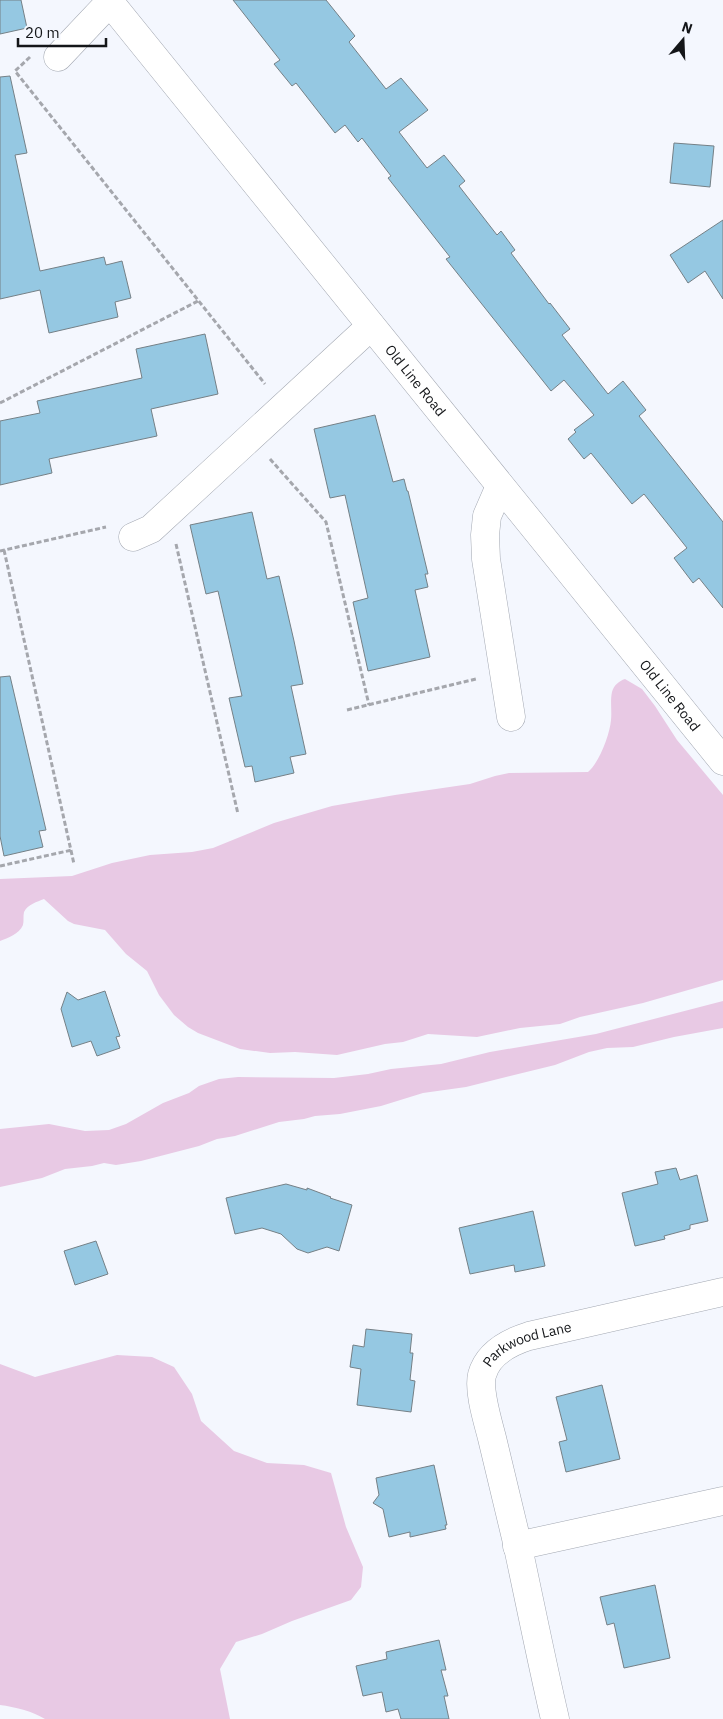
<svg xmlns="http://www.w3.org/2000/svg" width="723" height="1719" font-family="'IBM Plex Sans',sans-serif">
<rect width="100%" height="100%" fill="#f4f7fe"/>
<!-- green -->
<path fill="#e8c9e4" d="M 625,679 L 642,689 L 655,706 L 677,740 L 723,795 L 723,980 L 643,1003 L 580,1017 L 560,1024 L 520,1028 L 477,1037 L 428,1034 L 403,1042 L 385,1044 L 337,1055 L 295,1052 L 270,1053 L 240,1049 L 198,1033 L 188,1027 L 174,1015 L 159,995 L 147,971 L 126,954 L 105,930 L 74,924 L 68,921 L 44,899 C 37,902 28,904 24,912 C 23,916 24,921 23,925 C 19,934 8,938 0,941 L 0,879 L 72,876 L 112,863 L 150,855 L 192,852 L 213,848 L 274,823 L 332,806 L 395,795 L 470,784 L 495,776 L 509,773 L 588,772 C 599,763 610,734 611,720 C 612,711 610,701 612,692 C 614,685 619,681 625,679 Z
M 723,1001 L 723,1028 L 674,1037 L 633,1047 L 607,1048 L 589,1052 L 555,1065 L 466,1087 L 423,1093 L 381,1106 L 340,1114 L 315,1116 L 304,1119 L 279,1122 L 235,1136 L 217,1139 L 199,1146 L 141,1161 L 116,1165 L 104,1163 L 92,1166 L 65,1169 L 42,1178 L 0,1187 L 0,1129 L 49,1124 L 85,1131 L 109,1130 L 126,1124 L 163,1103 L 189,1093 L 199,1086 L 219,1079 L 238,1077 L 334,1078 L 368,1074 L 391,1069 L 441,1064 L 490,1052 L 596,1034 Z
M 117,1355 L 152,1357 L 174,1367 L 192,1394 L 201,1421 L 234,1451 L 267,1463 L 304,1465 L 331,1473 L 346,1527 L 363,1567 L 361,1587 L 351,1600 L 292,1621 L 262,1634 L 236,1642 L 220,1669 L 230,1719 L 45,1719 C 32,1711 15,1707 0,1705 L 0,1364 L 35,1377 Z"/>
<!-- building -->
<path fill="#95c8e2" stroke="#758086" d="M 0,0 L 21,0 L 27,28 L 0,34 Z
M 233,0 L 326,0 L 355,36 L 349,42 L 386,89 L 401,78 L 428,110 L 399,132 L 427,168 L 444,155 L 465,181 L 459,186 L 497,235 L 501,231 L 515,250 L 511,253 L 549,304 L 550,303 L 570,329 L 562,335 L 608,394 L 623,381 L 646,410 L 639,416 L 723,522 L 723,608 L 699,578 L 693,583 L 674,558 L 687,548 L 644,494 L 632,504 L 591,453 L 584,459 L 568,439 L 576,432 L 574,430 L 594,415 L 564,380 L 551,391 L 446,259 L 450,257 L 388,178 L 391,176 L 362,138 L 358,142 L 345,125 L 335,133 L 296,83 L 292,86 L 274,64 L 280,60 Z
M 10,76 L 27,153 L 15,155 L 40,271 L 104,257 L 106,265 L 122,261 L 131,298 L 115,302 L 118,317 L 49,333 L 40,290 L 0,299 L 0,77 Z
M 674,143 L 714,146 L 710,187 L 670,183 Z
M 723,220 L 723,299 L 705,271 L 688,283 L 670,255 Z
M 205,334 L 218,394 L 151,409 L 157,436 L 49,459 L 52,473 L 0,485 L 0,421 L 40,413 L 37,401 L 142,378 L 136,349 Z
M 375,415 L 393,482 L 404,479 L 407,491 L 408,491 L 428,574 L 425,574 L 428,587 L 415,590 L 430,657 L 368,671 L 353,602 L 368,598 L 345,495 L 330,498 L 314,429 Z
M 252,512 L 267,579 L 279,576 L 294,641 L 303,684 L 291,686 L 306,754 L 290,757 L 294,773 L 255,782 L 252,766 L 245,767 L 229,698 L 242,696 L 218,591 L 206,594 L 190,525 Z
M 10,676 L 46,830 L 39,831 L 43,847 L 4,856 L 0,836 L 0,677 Z
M 105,991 L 120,1036 L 116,1037 L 120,1048 L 97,1056 L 91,1041 L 72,1047 L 61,1009 L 67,992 L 78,1000 Z
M 676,1168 L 680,1180 L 697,1175 L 708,1221 L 690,1225 L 690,1229 L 664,1236 L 665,1239 L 635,1246 L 622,1193 L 658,1184 L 655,1172 Z
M 286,1184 L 307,1190 L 307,1188 L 331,1197 L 330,1198 L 352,1205 L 339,1251 L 327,1247 L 308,1253 L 297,1249 L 281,1234 L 262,1228 L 235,1234 L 226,1198 Z
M 533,1211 L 545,1266 L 515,1272 L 514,1265 L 470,1274 L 459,1228 Z
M 96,1241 L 108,1274 L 75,1285 L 64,1251 Z
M 366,1329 L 412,1334 L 410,1353 L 413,1353 L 410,1380 L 415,1381 L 411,1412 L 357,1405 L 361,1369 L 350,1367 L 353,1345 L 364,1347 Z
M 602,1385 L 620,1459 L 566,1472 L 559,1442 L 567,1440 L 556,1397 Z
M 434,1465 L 447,1525 L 445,1525 L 446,1529 L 410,1537 L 410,1532 L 389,1537 L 383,1509 L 373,1503 L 379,1495 L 376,1478 Z
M 655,1585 L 670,1658 L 624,1668 L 614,1623 L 607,1625 L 600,1597 Z
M 439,1640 L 446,1670 L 441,1670 L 448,1696 L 444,1696 L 449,1719 L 401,1719 L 398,1709 L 386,1712 L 382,1692 L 363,1696 L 356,1666 L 387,1659 L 386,1652 Z"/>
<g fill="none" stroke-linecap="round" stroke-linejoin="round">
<defs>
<g id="minor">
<path id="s1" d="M 108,0 L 723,761"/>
<path d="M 58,57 L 110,2"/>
<path d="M 500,486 L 487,516 L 485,535 L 486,559 L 511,717"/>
<path d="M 133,537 L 151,529 L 371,326"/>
<path d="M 517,1546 L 723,1501"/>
<path id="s2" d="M 555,1719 C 541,1659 529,1598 516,1538 C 508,1505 500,1472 492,1438 C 488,1422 478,1391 482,1375 C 488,1353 510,1342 529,1336 L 723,1292"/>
</g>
</defs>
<!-- minor casing -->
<use href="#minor" stroke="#a3a8b2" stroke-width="29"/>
<!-- path -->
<path stroke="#a5a7ad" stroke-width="3" stroke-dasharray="5 2.5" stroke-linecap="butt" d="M 30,57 L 15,71 L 265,384
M 0,403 L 198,301
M 270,459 L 326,522 L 369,705
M 176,544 L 238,814
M 4,550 L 74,864
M 0,551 L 106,527
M 347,710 L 476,679
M 0,866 L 72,850"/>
<!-- minor -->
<use href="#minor" stroke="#fff" stroke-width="28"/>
</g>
<g text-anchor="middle" stroke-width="5" stroke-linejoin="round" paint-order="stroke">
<!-- street labels -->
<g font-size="14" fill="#141619" stroke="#f4f7fe">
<text dy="5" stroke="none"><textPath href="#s1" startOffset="489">Old Line Road</textPath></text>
<text dy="5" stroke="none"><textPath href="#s1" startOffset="894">Old Line Road</textPath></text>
<text dy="5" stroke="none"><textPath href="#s2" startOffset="411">Parkwood Lane</textPath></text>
</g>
</g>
<!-- north arrow -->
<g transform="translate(683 40) rotate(19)" stroke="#f4f7fe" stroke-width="4" paint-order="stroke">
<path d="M0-4L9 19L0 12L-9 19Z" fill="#141619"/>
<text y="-8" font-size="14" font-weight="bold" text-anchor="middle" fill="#141619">N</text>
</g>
<!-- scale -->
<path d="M18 38v8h88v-8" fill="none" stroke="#141619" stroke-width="2.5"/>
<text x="25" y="38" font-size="15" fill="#141619" stroke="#f4f7fe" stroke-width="4" paint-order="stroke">20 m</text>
</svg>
